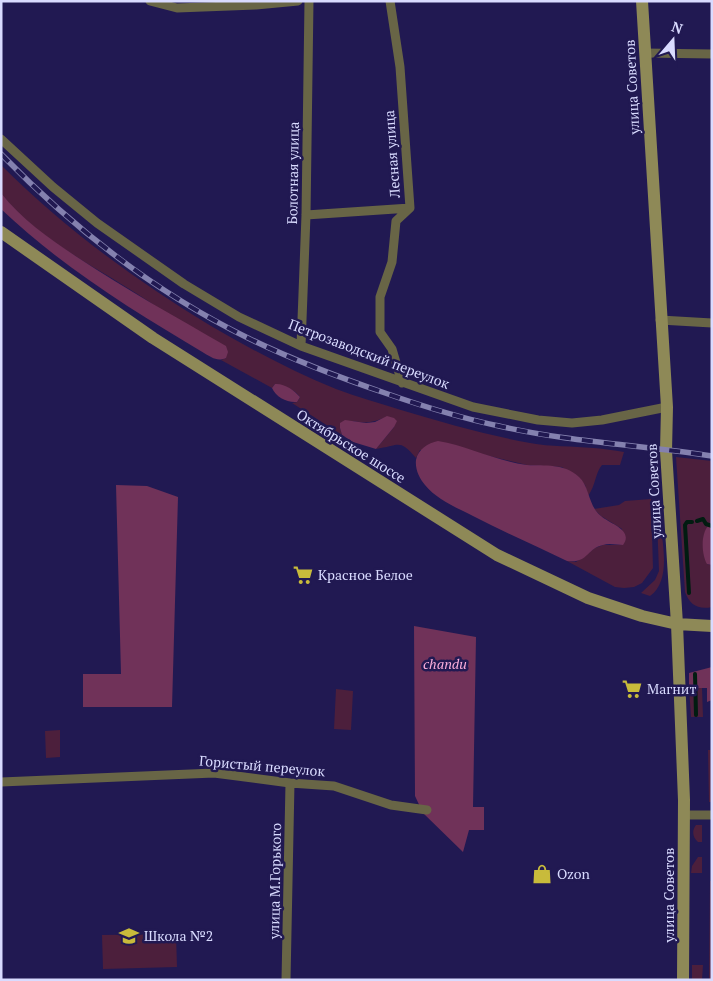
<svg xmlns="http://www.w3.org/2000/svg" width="713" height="981" font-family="'PT Serif',serif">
<rect width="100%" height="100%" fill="#211952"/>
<!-- green -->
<path fill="#4c1f3c" d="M 1,165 C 64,228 135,280 211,326 C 251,349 293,372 336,389 C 357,397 380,403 401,410 C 444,423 486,435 530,443 C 551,447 572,446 594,448 C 604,449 614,450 624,452 L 620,465 L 602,465 C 595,473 596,485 588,496 L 585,485 L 562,467 L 527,465 L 481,454 L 420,450 L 416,458 C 399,438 399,446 376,449 L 394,427 L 387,417 C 372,422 369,424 353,421 L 340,428 L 342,435 L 292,403 L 297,402 L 300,397 C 293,388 285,387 275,384 L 272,388 L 221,360 L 226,358 C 200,339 175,319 148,301 C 101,269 36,240 1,193 Z
M 676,457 L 712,461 L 712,522 L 708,525 L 707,564 L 712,565 L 712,607 C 698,610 690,605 685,592 Z
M 651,499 L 653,568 L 642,583 L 634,587 L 624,588 L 615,587 L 567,561 L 576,562 L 595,548 L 603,545 L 623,545 L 622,529 L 601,516 L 594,509 L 619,505 L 625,501 Z
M 660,519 C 662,542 672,580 650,596 L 641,593 L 655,580 L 659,571 L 657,520 Z
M 689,688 L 702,688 L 703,717 L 691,717 Z
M 336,689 L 353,691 L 351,730 L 334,729 Z
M 60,730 L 60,757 L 46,758 L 45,731 Z
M 708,750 L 712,750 L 712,802 L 709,802 Z
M 696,825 L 702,825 L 702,842 L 698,842 C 692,837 692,830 696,825 Z
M 698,857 L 702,857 L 702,873 L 691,873 L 692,866 Z
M 710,881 L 712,881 L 712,980 L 709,980 Z
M 176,934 L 177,967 L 103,969 L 102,935 Z
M 692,965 L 703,965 L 702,980 L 692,980 Z"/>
<!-- forest -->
<path fill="#703259" d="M 1,193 C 21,219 50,239 77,257 C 125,289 176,317 226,346 L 228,352 L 226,358 C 217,362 211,357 204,353 C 132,310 62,267 1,209 Z
M 275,384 C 284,383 294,390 300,397 L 297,402 C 287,403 276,397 272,388 Z
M 387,416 L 394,418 L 397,421 L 394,427 L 376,449 L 353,442 L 342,435 L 340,428 L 340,423 L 345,420 L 366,423 L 375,422 Z
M 438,441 C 468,446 496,461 527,465 C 545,466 564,463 579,477 C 590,487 588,506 601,516 C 610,524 634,530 623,545 C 617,545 609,543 603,545 C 587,548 588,564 567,561 C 536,546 504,532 473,516 C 457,508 436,499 425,485 C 419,478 415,469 416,460 C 418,449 428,443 438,441 Z
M 116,485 L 147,486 L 178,497 L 172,707 L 83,707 L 83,674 L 121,674 Z
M 712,522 L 712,565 L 707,564 C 701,553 700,530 712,522 Z
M 414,626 L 476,637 L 473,807 L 484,807 L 484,830 L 469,830 L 463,852 L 423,813 L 415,796 Z
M 712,667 L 712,700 L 707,702 L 707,688 L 689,688 L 689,673 Z"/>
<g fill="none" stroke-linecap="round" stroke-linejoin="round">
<!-- stream -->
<path stroke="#011c11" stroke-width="4" d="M 697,521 L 703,519 L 706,524 L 712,526
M 689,593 L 685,525 L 687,522 L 692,522
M 695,674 L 696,715"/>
<!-- street -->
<path stroke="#686546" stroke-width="9" d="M 150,1 L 177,8 L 256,5 L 298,1
M 390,1 L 400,67 L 410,208 L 396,221 L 392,262 L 380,297 L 380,332 L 392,349 L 402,383
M 645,53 L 712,54
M 1,139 L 53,187 L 97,223 L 184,284 L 239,317 L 301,346 L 473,407 L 538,420 L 572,423 L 602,420 L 667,407
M 306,215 L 410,208
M 660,320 L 712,323
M 301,346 L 306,215 L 309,1
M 1,782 L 214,773 L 290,783 L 334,786 L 391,805 L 427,810
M 684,815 L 712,815
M 286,980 L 290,783"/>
<!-- secondary -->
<path stroke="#8e8957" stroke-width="12" d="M 642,1 L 667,407 L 666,451 L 677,624 L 684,800 L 683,980
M 1,232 L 153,338 L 497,555 L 588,598 L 642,616 L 677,624 L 712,626"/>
<defs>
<path id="rail" d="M 1,154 C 72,227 156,293 248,338 C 293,360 338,377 385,393 C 422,406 461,418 499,426 C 569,442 641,445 712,456"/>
</defs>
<!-- rail casing -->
<use href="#rail" stroke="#8481af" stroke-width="5.5"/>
<!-- rail -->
<use href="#rail" stroke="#211952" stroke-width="4" stroke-dasharray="11" stroke-linecap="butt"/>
</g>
<!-- icons -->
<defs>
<symbol id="supermarket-bare" viewBox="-9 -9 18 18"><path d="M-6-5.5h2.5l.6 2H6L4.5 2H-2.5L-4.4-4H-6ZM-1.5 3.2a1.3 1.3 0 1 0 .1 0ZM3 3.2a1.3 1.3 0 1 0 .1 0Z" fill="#c8bb3b" stroke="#211952" stroke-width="2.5" paint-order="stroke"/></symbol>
<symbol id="shop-bare" viewBox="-9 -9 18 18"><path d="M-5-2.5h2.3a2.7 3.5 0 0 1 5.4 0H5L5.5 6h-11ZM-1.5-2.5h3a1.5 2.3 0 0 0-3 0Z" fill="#c8bb3b" stroke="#211952" stroke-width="2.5" paint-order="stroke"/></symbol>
<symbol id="school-bare" viewBox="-9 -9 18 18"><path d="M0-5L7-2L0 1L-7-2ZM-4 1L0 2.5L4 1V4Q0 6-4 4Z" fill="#c8bb3b" stroke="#211952" stroke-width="2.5" paint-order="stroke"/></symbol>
</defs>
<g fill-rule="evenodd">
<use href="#supermarket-bare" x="289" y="561" width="28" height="28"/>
<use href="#supermarket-bare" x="618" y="675" width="28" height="28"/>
<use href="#shop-bare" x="528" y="860" width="28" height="28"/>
<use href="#school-bare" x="115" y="922" width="28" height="28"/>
</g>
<g text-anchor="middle" stroke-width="5" stroke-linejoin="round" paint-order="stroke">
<!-- street labels -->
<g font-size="14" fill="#d9dbff" stroke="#211952">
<text transform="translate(632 87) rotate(-93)" y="5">улица Советов</text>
<text transform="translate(392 154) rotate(-94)" y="5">Лесная улица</text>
<text transform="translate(293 173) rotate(-89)" y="5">Болотная улица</text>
<text transform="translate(369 354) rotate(21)" y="5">Петрозаводский переулок</text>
<text transform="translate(351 446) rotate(32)" y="5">Октябрьское шоссе</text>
<text transform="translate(654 491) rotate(-93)" y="5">улица Советов</text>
<text transform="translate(262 766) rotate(5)" y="5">Гористый переулок</text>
<text transform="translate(275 881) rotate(-89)" y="5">улица М.Горького</text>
<text transform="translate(669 895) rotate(-90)" y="5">улица Советов</text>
</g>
<!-- poi labels -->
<g font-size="14" fill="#d9dbff" stroke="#211952" text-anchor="start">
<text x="318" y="580">Красное Белое</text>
<text x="647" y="694">Магнит</text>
<text x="557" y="879">Ozon</text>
<text x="144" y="941">Школа №2</text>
</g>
<!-- park labels -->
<g font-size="14" font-style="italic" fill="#fbaedb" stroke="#211952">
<text x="445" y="669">chandu</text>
</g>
</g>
<!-- border -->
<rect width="713" height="981" fill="none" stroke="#d9dbff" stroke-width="5"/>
<!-- north arrow -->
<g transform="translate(673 40) rotate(19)" stroke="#211952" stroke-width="4" paint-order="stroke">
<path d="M0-4L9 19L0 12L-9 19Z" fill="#d9dbff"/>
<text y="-8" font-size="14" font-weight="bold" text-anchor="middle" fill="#d9dbff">N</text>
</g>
</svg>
